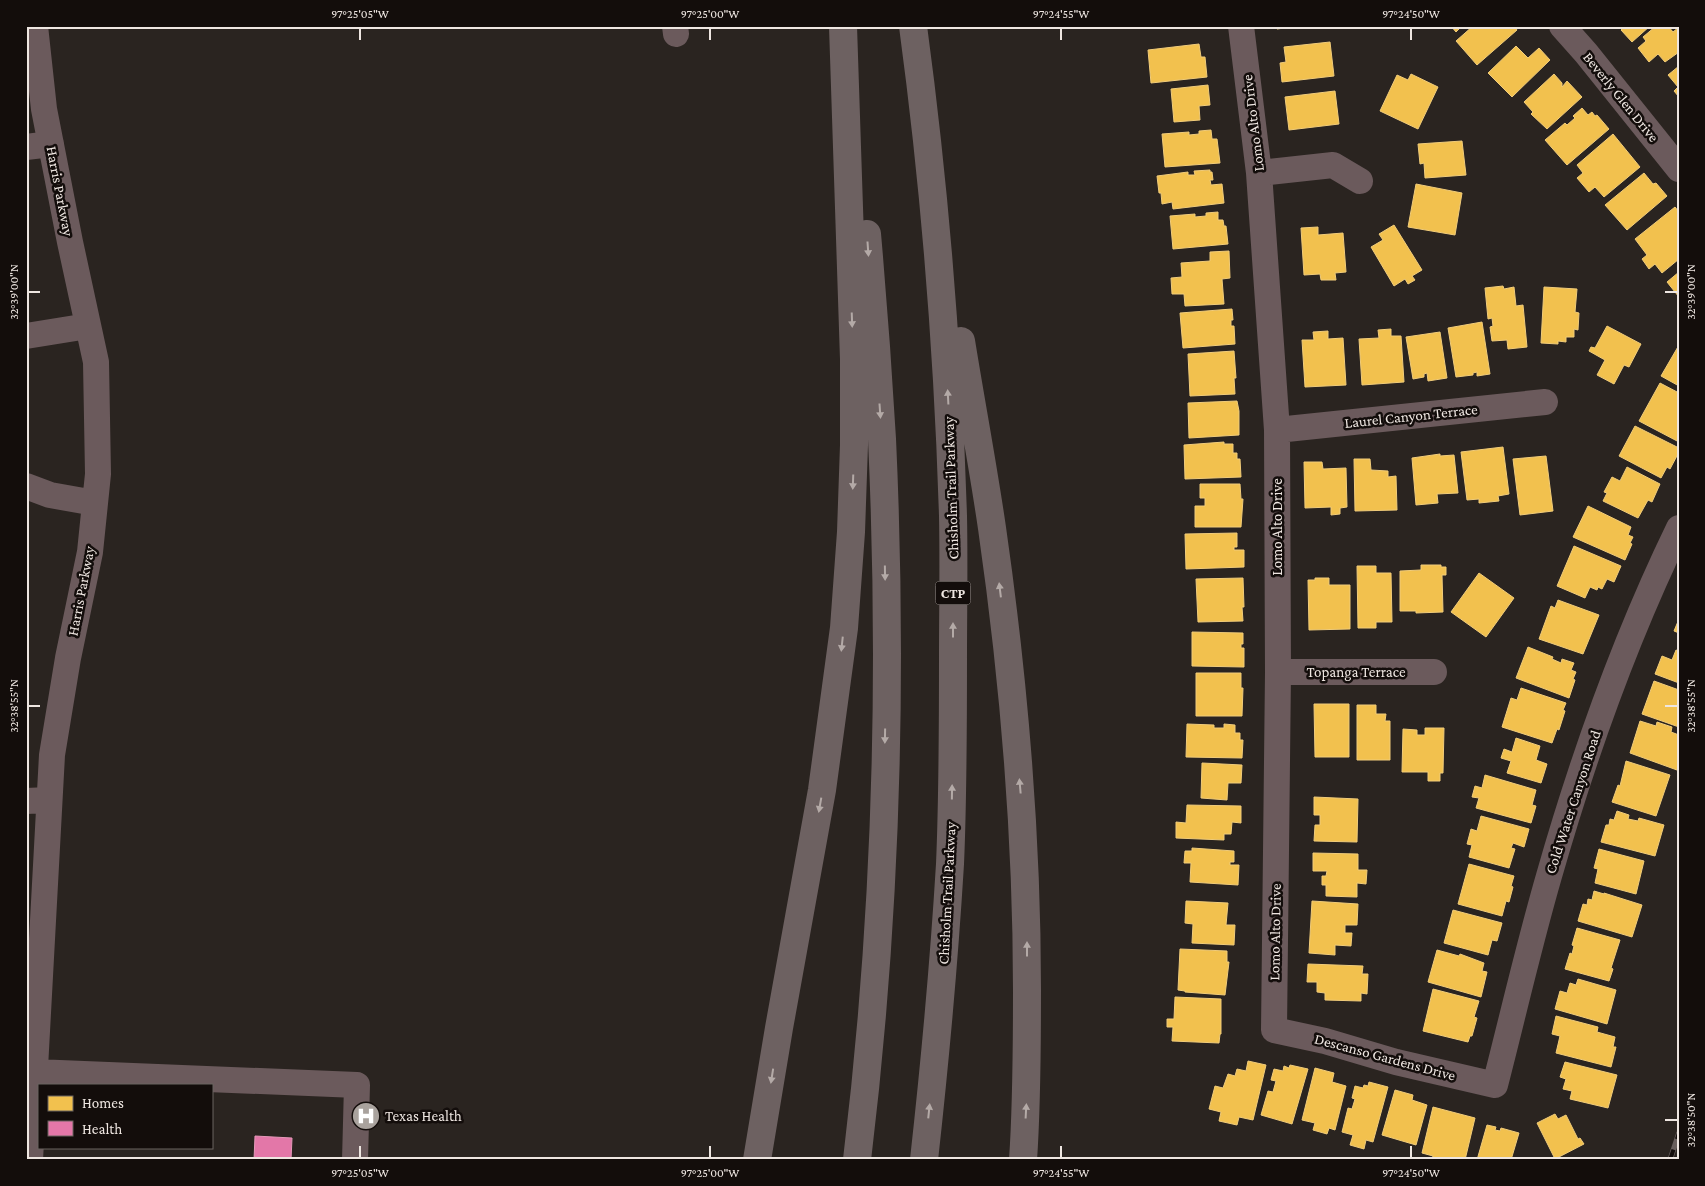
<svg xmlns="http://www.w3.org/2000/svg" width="1705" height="1186" font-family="'Crimson Pro',serif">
<rect width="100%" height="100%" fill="#2a2420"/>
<!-- homes -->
<path fill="#f2c14e" stroke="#f1cc7a" d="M 1276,26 L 1299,26 L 1277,29 Z
M 1451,26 L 1462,26 L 1456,32 Z
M 1473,26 L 1514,26 L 1517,30 L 1477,65 L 1456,41 Z
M 1625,26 L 1650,26 L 1632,42 L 1621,30 Z
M 1656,26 L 1668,26 L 1673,32 L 1679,27 L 1679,52 L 1665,62 L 1658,54 L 1649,62 L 1638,48 L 1646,41 L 1643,37 Z
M 1330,42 L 1334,76 L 1282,82 L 1280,63 L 1286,62 L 1284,47 Z
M 1199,44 L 1201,57 L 1205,57 L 1207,77 L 1151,83 L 1148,50 Z
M 1516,46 L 1528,58 L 1539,48 L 1550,60 L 1512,97 L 1488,73 Z
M 1679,66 L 1679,97 L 1674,91 L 1678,87 L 1668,75 Z
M 1411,74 L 1438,87 L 1418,129 L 1380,111 L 1397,75 L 1408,80 Z
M 1554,74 L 1562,83 L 1562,87 L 1567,81 L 1582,97 L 1547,129 L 1531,114 L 1533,112 L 1524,102 Z
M 1208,85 L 1210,105 L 1199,106 L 1200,120 L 1174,122 L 1171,89 Z
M 1335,91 L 1339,124 L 1289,130 L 1285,97 Z
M 1582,108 L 1588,115 L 1592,112 L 1595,116 L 1597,115 L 1609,129 L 1567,165 L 1545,140 L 1565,123 L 1567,125 L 1575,118 L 1573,116 Z
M 1211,130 L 1212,139 L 1217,139 L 1220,163 L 1165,167 L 1162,134 L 1189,132 L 1189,135 L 1199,134 L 1199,131 Z
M 1613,134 L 1640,167 L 1604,197 L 1595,187 L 1589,192 L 1577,178 L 1583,173 L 1577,165 Z
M 1462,141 L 1466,175 L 1425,178 L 1424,163 L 1420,164 L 1418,144 Z
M 1210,170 L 1210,172 L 1212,172 L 1213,180 L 1210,180 L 1211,185 L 1222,184 L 1224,203 L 1173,209 L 1172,202 L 1162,204 L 1161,193 L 1159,193 L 1157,176 L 1188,172 L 1188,175 L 1195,175 L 1194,171 Z
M 1644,173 L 1653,184 L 1656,183 L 1667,196 L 1627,230 L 1605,205 Z
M 1416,184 L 1462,193 L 1455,235 L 1408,227 Z
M 1675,207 L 1679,212 L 1679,259 L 1662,273 L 1655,264 L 1649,269 L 1642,259 L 1647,255 L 1635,239 Z
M 1218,212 L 1218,220 L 1223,220 L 1224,226 L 1226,226 L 1228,244 L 1173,249 L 1170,216 L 1195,214 L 1195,217 L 1206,216 L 1206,213 Z
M 1394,225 L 1422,270 L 1412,276 L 1415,280 L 1408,284 L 1405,279 L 1394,286 L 1371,247 L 1383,240 L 1379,234 Z
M 1318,227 L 1318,235 L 1343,233 L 1346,272 L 1335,273 L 1336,280 L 1321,280 L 1320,274 L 1304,275 L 1301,228 Z
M 1229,251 L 1230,278 L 1222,279 L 1224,304 L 1185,306 L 1184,294 L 1172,294 L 1171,278 L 1182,277 L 1181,263 L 1210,261 L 1210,252 Z
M 1679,272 L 1679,297 L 1667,282 Z
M 1503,286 L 1504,289 L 1514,287 L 1516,306 L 1523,305 L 1527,347 L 1508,349 L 1507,340 L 1492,341 L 1490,327 L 1493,326 L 1492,318 L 1488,319 L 1485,288 Z
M 1544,287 L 1577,289 L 1575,312 L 1579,313 L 1578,330 L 1574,329 L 1574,337 L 1566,337 L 1566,342 L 1558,341 L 1558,344 L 1541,343 Z
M 1232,309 L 1233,320 L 1231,320 L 1231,326 L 1234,326 L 1235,344 L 1183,348 L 1180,313 Z
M 1482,322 L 1490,374 L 1477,376 L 1477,372 L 1473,373 L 1473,375 L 1456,377 L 1448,328 Z
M 1607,326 L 1641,344 L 1629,367 L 1624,365 L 1614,384 L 1597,375 L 1605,360 L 1589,351 L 1591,347 L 1595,348 Z
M 1391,329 L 1391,336 L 1401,336 L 1404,382 L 1362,385 L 1359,339 L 1379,338 L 1378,330 Z
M 1328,331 L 1328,339 L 1343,338 L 1346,385 L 1305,387 L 1302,340 L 1314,340 L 1313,332 Z
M 1440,332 L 1447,378 L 1428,381 L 1427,373 L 1424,374 L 1424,377 L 1413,379 L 1406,337 Z
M 1679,345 L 1679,386 L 1661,376 Z
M 1234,351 L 1236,378 L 1234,378 L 1235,394 L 1190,396 L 1188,354 Z
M 1660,383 L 1679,393 L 1679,442 L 1639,421 Z
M 1237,401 L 1239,411 L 1239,435 L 1189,438 L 1188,403 Z
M 1635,426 L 1679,448 L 1679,452 L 1670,469 L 1667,467 L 1661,478 L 1619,456 Z
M 1224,442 L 1224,444 L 1233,444 L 1233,453 L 1237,453 L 1237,459 L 1240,459 L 1241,477 L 1185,479 L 1184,445 Z
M 1503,447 L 1509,494 L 1498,496 L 1499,501 L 1479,503 L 1479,499 L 1467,500 L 1461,452 Z
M 1440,454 L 1440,456 L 1454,455 L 1458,493 L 1437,494 L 1438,503 L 1416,505 L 1412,458 Z
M 1546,456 L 1553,511 L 1520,515 L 1513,459 Z
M 1354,459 L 1370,459 L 1371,470 L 1388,471 L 1388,477 L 1396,476 L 1397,510 L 1355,511 Z
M 1304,462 L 1322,462 L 1323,469 L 1346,468 L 1347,507 L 1340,508 L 1340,514 L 1331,515 L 1331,507 L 1305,508 Z
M 1627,467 L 1660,484 L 1652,502 L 1648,500 L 1638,518 L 1603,501 L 1607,493 L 1604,492 L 1612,477 L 1620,481 Z
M 1200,484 L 1240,484 L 1241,499 L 1243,499 L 1241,527 L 1195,527 L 1195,506 L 1205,506 L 1205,498 L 1200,498 Z
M 1588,506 L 1631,527 L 1628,535 L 1633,537 L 1630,543 L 1632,544 L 1625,560 L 1573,537 Z
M 1237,533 L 1237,547 L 1234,547 L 1234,550 L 1244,550 L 1244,567 L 1186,569 L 1185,534 Z
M 1574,546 L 1621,566 L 1614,582 L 1607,579 L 1602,589 L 1598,587 L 1597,590 L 1590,587 L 1585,598 L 1557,586 Z
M 1421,565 L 1441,565 L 1441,567 L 1446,567 L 1446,575 L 1442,575 L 1443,612 L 1416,613 L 1416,611 L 1400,611 L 1400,571 L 1421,570 Z
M 1357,566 L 1376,566 L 1376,573 L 1391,573 L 1392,622 L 1376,622 L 1376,628 L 1358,628 Z
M 1479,573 L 1514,598 L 1486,637 L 1451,612 Z
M 1243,578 L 1244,607 L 1242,607 L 1243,621 L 1198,622 L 1196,579 Z
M 1315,578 L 1329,578 L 1329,585 L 1350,585 L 1350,629 L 1309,630 L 1308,580 L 1315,580 Z
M 1558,600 L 1599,615 L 1583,654 L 1539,639 L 1551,606 L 1555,608 Z
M 1679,619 L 1679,633 L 1674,631 Z
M 1192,632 L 1243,633 L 1243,644 L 1241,644 L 1241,648 L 1244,648 L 1244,667 L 1192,666 Z
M 1528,647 L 1553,657 L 1552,659 L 1561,663 L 1562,659 L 1574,663 L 1571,670 L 1576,672 L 1573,679 L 1575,680 L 1569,698 L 1516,678 Z
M 1676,650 L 1679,651 L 1679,683 L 1655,674 L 1662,656 L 1672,660 Z
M 1196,673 L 1241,673 L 1241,688 L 1243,688 L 1242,716 L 1196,716 Z
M 1654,681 L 1679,690 L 1679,727 L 1642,714 Z
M 1521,688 L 1566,703 L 1563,710 L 1565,711 L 1559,730 L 1557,729 L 1552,743 L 1502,727 L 1511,698 L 1517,700 Z
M 1314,704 L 1349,704 L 1349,757 L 1315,757 Z
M 1357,705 L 1376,705 L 1376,714 L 1386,714 L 1385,721 L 1390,721 L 1390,760 L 1357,760 Z
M 1640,721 L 1656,726 L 1657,722 L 1672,727 L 1671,732 L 1679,735 L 1679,765 L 1677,770 L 1630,753 Z
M 1187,724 L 1214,725 L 1214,728 L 1224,728 L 1224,724 L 1235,725 L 1235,733 L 1240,733 L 1240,740 L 1243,740 L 1242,758 L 1186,757 Z
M 1425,728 L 1444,728 L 1443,773 L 1440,773 L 1440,781 L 1428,781 L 1428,772 L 1402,772 L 1403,729 L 1417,730 L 1417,735 L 1425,735 Z
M 1516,738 L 1540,746 L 1536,760 L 1547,764 L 1541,783 L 1507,773 L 1511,761 L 1501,758 L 1504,749 L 1512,752 Z
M 1626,761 L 1670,775 L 1656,816 L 1612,802 L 1618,785 L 1620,786 Z
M 1202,763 L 1242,765 L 1241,783 L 1228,783 L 1227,800 L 1201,798 Z
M 1485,775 L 1536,790 L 1532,805 L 1536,806 L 1531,823 L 1476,808 L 1479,798 L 1472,797 L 1475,786 L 1482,788 Z
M 1314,797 L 1358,799 L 1357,842 L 1314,841 L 1315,825 L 1320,825 L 1320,815 L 1314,815 Z
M 1187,805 L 1241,806 L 1241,823 L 1232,822 L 1231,834 L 1224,834 L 1224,840 L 1176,838 L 1176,822 L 1186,823 Z
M 1617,811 L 1629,815 L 1628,819 L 1638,821 L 1639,818 L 1664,825 L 1655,856 L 1601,842 L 1606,825 L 1609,825 L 1610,819 L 1614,820 Z
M 1481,816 L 1529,829 L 1524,847 L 1513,843 L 1511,848 L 1515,849 L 1509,868 L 1469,857 L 1472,845 L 1467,844 L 1471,829 L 1477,831 Z
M 1192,848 L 1234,851 L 1234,862 L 1230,862 L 1230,865 L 1239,865 L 1238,885 L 1190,882 L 1191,863 L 1184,863 L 1185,851 L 1192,851 Z
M 1599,849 L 1644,861 L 1636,894 L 1595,883 L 1598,869 L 1594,868 Z
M 1313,853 L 1358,854 L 1358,870 L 1367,870 L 1366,884 L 1357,883 L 1357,897 L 1326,896 L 1326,885 L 1322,885 L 1322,876 L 1326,876 L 1327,871 L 1313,871 Z
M 1469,864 L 1514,876 L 1511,886 L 1513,887 L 1509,902 L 1506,901 L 1502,916 L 1458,904 Z
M 1594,891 L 1604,894 L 1604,893 L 1642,905 L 1632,937 L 1578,921 L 1583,904 L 1587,905 L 1588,899 L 1592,900 Z
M 1186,901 L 1228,903 L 1226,925 L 1235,925 L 1234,945 L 1192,943 L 1193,924 L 1185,923 Z
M 1312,901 L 1358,904 L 1357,925 L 1345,925 L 1345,933 L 1352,933 L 1351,946 L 1335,945 L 1335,955 L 1309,953 Z
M 1453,910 L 1502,923 L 1497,941 L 1492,940 L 1488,955 L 1444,943 Z
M 1577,928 L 1620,940 L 1611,968 L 1613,969 L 1609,981 L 1565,969 L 1570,953 L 1572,954 L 1574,946 L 1572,945 Z
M 1180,949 L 1227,951 L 1227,962 L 1229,962 L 1225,995 L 1185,992 L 1185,991 L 1178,990 Z
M 1437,950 L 1459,956 L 1460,954 L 1484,963 L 1482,971 L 1487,972 L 1481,997 L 1428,982 Z
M 1308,964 L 1363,966 L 1362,974 L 1368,974 L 1367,994 L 1361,993 L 1361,1001 L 1325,1000 L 1325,993 L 1317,992 L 1317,982 L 1307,982 Z
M 1578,979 L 1616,990 L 1607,1024 L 1555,1009 L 1560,991 L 1567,993 L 1570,983 L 1576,985 Z
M 1433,989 L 1479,1001 L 1474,1017 L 1477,1018 L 1472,1036 L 1470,1036 L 1468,1042 L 1423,1031 Z
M 1175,997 L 1221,999 L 1221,1034 L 1220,1034 L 1219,1043 L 1172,1041 L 1173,1027 L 1167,1027 L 1167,1019 L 1174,1019 Z
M 1556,1016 L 1598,1027 L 1597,1032 L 1615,1037 L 1613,1047 L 1616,1047 L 1611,1067 L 1556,1053 L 1560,1036 L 1552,1034 Z
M 1248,1061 L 1266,1065 L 1253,1120 L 1239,1117 L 1237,1125 L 1219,1121 L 1221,1112 L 1209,1109 L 1215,1086 L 1223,1088 L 1228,1074 L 1235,1076 L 1237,1069 L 1246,1071 Z
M 1565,1062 L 1617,1075 L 1608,1108 L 1570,1099 L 1572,1091 L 1563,1089 L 1566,1079 L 1560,1077 Z
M 1290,1065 L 1308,1069 L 1292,1124 L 1261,1115 L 1268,1091 L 1273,1092 L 1276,1081 L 1271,1080 L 1274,1069 L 1283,1071 L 1284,1066 L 1289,1068 Z
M 1315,1068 L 1334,1073 L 1332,1082 L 1346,1086 L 1335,1130 L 1329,1128 L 1327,1134 L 1313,1130 L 1315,1123 L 1302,1120 Z
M 1369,1082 L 1388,1087 L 1373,1142 L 1366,1140 L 1364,1149 L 1350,1145 L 1353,1135 L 1342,1132 L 1348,1108 L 1352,1109 L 1355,1099 L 1352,1098 L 1355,1086 L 1363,1088 L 1364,1085 L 1368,1086 Z
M 1395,1090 L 1413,1095 L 1412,1100 L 1427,1105 L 1416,1145 L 1382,1135 Z
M 1433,1107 L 1475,1118 L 1465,1160 L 1432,1160 L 1433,1156 L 1422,1153 Z
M 1555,1114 L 1558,1119 L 1566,1115 L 1578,1139 L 1580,1138 L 1584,1144 L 1555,1159 L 1537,1123 Z
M 1487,1125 L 1496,1127 L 1495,1130 L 1500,1131 L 1501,1128 L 1519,1133 L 1511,1160 L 1477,1160 Z"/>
<!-- health -->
<path fill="#e377a8" stroke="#e698b9" d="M 255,1136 L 292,1138 L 291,1160 L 254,1160 Z"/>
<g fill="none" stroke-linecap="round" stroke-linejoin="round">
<!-- minor -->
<path stroke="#6b5a5c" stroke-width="26" d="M 675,26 L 676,34
M 1241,26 L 1259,173 L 1277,430 L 1278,672 L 1274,1030 L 1325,1041 L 1396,1062 L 1495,1085 C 1513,1015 1529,945 1549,876 C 1583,757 1625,639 1679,528
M 1562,26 L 1586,53 L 1679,169
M 26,147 L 51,144
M 1259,173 L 1333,165 L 1360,181
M 26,336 L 88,326
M 1277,430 L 1545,402
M 26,486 L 50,495 L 95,503
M 1278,672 L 1434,672
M 26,801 L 49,800
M 35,1072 L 357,1085 L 355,1160
M 30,1160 L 52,755 L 68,658 L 90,552 L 98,474 L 96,362 L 70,242 L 44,109 L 35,26"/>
<!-- highway -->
<path stroke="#6d6161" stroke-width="28" d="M 913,26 C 935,189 948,352 953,516 C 954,563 953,611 953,658 C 953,727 953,796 950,864 C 944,963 935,1061 924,1160
M 961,341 C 971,403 983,466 992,528 C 1014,681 1027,836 1027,990 C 1027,1047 1027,1103 1023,1160
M 757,1160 L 779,1028 L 822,790 L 844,628 L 851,532 L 854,445 L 854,359 L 843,26
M 857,1160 C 886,922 893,678 882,439 C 878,370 873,302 867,234"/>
<defs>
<path id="rail" d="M 1670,1160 L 1679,1133"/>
</defs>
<!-- rail casing -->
<use href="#rail" stroke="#695f5d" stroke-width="5.5"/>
<!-- rail -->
<use href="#rail" stroke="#130d0b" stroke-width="4" stroke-dasharray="11" stroke-linecap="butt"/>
</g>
<!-- one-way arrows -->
<defs><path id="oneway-solid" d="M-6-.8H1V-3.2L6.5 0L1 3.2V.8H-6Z" transform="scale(1.25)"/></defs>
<g fill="#b4aaa7">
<use href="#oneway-solid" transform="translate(868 249) rotate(86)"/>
<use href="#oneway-solid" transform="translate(852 320) rotate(88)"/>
<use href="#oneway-solid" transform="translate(948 397) rotate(-93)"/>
<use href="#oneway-solid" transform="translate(880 411) rotate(86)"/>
<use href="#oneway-solid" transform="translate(853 482) rotate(92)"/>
<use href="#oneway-solid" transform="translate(885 573) rotate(89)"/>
<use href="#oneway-solid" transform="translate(1000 590) rotate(-97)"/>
<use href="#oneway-solid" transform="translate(953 630) rotate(-90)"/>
<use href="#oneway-solid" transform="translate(842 644) rotate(96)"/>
<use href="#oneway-solid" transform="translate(885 736) rotate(91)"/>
<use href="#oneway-solid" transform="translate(1020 786) rotate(-95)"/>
<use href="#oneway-solid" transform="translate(952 792) rotate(-89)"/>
<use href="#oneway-solid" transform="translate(820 805) rotate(100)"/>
<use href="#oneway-solid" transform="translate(1027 949) rotate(-90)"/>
<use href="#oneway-solid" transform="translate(772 1076) rotate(99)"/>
<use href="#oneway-solid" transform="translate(929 1111) rotate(-84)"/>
<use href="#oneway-solid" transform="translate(1026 1111) rotate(-87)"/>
</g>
<!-- ticks -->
<path fill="none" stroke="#eee6e1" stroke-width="2" d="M 360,28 L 360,40M 710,28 L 710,40M 1061,28 L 1061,40M 1411,28 L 1411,40M 28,292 L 40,292M 1665,292 L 1678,292M 28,706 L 40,706M 1665,706 L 1678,706M 1665,1120 L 1678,1120M 360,1146 L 360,1158M 710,1146 L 710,1158M 1061,1146 L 1061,1158M 1411,1146 L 1411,1158"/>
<!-- icons -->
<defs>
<symbol id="hospital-disc" viewBox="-11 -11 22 22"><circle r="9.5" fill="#a9a29d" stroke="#130d0b"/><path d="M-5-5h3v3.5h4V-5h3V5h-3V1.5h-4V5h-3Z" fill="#fff"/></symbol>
</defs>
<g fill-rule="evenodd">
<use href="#hospital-disc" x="350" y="1100" width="32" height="32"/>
</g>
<g text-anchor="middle" stroke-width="5" stroke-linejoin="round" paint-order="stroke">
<!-- shield labels -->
<rect fill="#130d0b" stroke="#aca5a1" stroke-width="1" x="935.5" y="581.5" width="35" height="23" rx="4"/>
<g font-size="14" font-weight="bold" fill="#eee6e1">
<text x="953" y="598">CTP</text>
</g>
<!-- street labels -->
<g font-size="15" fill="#eee6e1" stroke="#130d0b">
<text transform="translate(1621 97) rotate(51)" y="5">Beverly Glen Drive</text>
<text transform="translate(1253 123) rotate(-97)" y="5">Lomo Alto Drive</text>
<text transform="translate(60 191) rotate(79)" y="5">Harris Parkway</text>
<text transform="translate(1411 416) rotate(-6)" y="5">Laurel Canyon Terrace</text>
<text transform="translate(951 488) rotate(-92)" y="5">Chisholm Trail Parkway</text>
<text transform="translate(1277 527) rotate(-90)" y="5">Lomo Alto Drive</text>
<text transform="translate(81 591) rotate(-79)" y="5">Harris Parkway</text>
<text x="1356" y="677">Topanga Terrace</text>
<text transform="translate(1573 802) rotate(-72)" y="5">Cold Water Canyon Road</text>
<text transform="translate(947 893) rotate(-87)" y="5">Chisholm Trail Parkway</text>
<text transform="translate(1275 932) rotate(-89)" y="5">Lomo Alto Drive</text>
<text transform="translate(1385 1057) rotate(15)" y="5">Descanso Gardens Drive</text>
</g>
<!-- poi labels -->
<g font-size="15" fill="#eee6e1" stroke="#130d0b" text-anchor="start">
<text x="385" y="1121">Texas Health</text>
</g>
</g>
<!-- border -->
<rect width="1705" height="1186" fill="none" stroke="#130d0b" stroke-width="55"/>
<!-- legend -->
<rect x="38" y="1084" width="175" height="65" fill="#130d0b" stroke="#6b6461"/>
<rect x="48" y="1096" width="25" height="15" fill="#f2c14e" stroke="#6b6461"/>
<text x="82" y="1108" font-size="15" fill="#eee6e1">Homes</text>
<rect x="48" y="1121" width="25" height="15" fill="#e377a8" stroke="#6b6461"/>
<text x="82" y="1134" font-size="15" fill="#eee6e1">Health</text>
<rect x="28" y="28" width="1650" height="1130" fill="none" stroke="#eee6e1" stroke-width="2"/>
<g font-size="12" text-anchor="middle" fill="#eee6e1">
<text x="360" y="18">97°25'05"W</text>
<text x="710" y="18">97°25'00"W</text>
<text x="1061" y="18">97°24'55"W</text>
<text x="1411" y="18">97°24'50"W</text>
<text transform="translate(14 292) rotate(-90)" y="4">32°39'00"N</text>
<text transform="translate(1691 292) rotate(-90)" y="4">32°39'00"N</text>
<text transform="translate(14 706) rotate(-90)" y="4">32°38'55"N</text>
<text transform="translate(1691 706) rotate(-90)" y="4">32°38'55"N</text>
<text transform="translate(1691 1120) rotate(-90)" y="4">32°38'50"N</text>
<text x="360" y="1177">97°25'05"W</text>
<text x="710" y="1177">97°25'00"W</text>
<text x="1061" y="1177">97°24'55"W</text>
<text x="1411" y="1177">97°24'50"W</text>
</g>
</svg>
